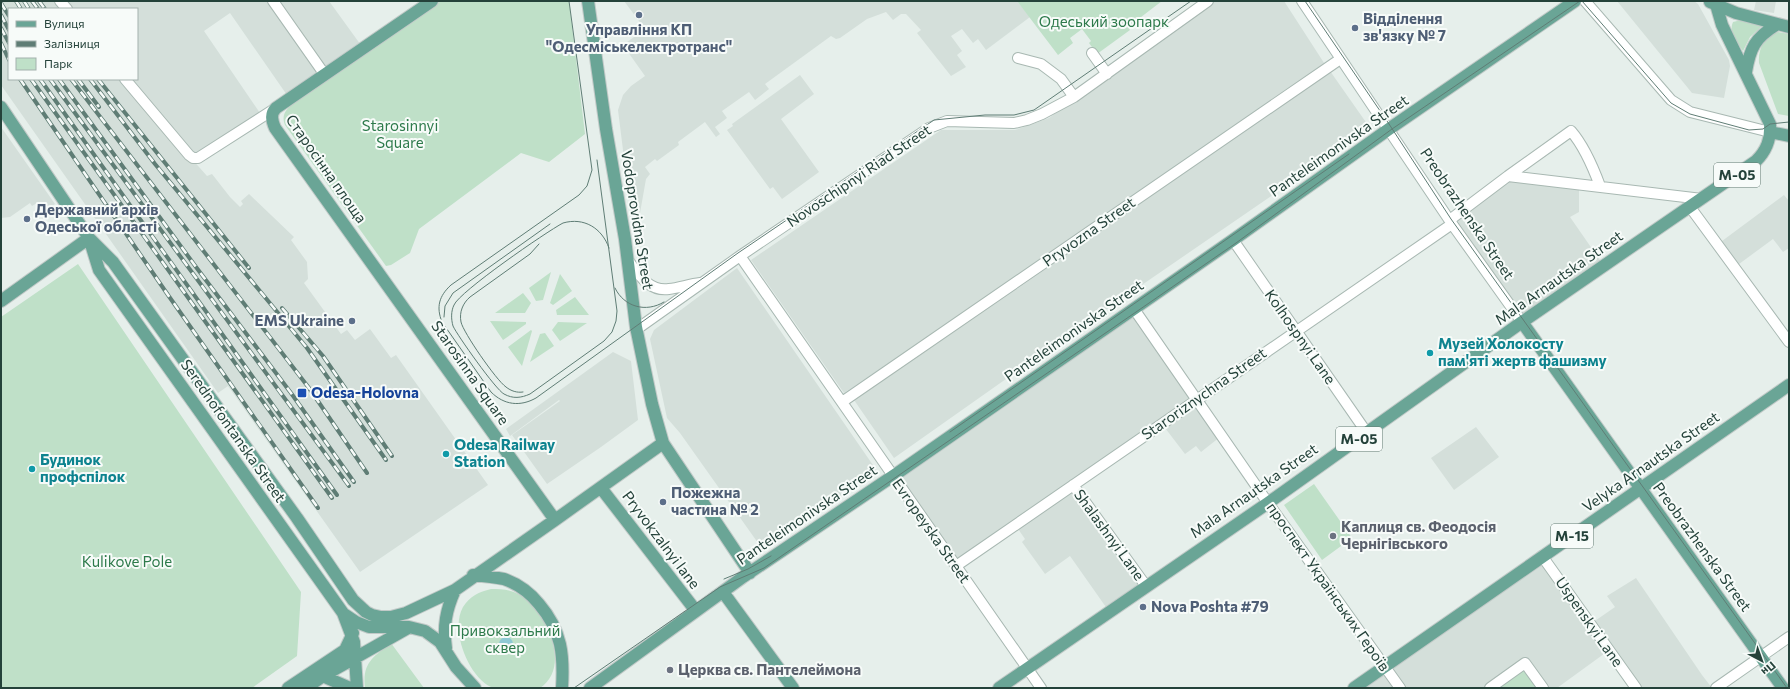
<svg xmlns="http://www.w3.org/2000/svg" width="1790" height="689" font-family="Commissioner,sans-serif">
<rect width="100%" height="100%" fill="#e6efeb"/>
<!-- built -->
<path fill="#d4dfda" d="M 1,1 L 53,1 L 60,9 L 9,9 L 9,79 L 121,79 L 207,176 L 212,174 L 230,197 L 240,207 L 243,204 L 241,201 L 249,194 L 294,237 L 291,240 L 307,262 L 308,279 L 304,283 L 341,334 L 347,330 L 355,340 L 370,329 L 391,358 L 396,355 L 488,485 L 360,572 L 228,386 L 218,393 L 1,85 Z
M 61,1 L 272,1 L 324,74 L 289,98 L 230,13 L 204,31 L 262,116 L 199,157 L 192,155 L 128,79 L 137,79 L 137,9 L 68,9 Z
M 274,1 L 329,1 L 363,48 L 325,74 Z
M 624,1 L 1017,1 L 1030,17 L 986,50 L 978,39 L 973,43 L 962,29 L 951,36 L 962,51 L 957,55 L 966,67 L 951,76 L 917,33 L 921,30 L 906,14 L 901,14 L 893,20 L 886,12 L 867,19 L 840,38 L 836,39 L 831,36 L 765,84 L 769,89 L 755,100 L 749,92 L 722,111 L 727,118 L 715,127 L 720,134 L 716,137 L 705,122 L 678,142 L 679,145 L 657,161 L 655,159 L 645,167 L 650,174 L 646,179 L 640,213 L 631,214 L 618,110 L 623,95 L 631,86 L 645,76 L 623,45 L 645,29 Z
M 1211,1 L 1284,1 L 1326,66 L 1134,199 L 844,393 L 751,260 L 941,130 L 1015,130 L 1049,118 Z
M 1617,1 L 1694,1 L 1698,4 L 1729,60 L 1730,66 L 1724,98 L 1692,93 Z
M 1756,1 L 1776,1 L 1774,13 L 1754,10 Z
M 1330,71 L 1370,128 L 1043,353 L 894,458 L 854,400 L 1004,298 Z
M 800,75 L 814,94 L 781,119 L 819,172 L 782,199 L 773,187 L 770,189 L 727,130 L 733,126 L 732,124 Z
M 1,127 L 55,204 L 43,212 L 37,203 L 32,206 L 30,203 L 10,217 L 1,218 Z
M 1508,177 L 1579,185 L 1579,212 L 1570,217 L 1604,266 L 1523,322 L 1451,219 Z
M 1784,195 L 1789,201 L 1789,248 L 1783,252 L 1773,239 L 1735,267 L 1718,244 Z
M 737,268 L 877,471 L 763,550 L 680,433 L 667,418 L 650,339 L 654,330 Z
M 1132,312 L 1195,399 L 956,566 L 894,476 Z
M 613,352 L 631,361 L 638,420 L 601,447 L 598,442 L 601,447 L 547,484 L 512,435 L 560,401 L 559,400 L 510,436 L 506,429 Z
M 1196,401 L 1220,437 L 1201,452 L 1196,446 L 1185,454 L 1162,424 Z
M 1476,427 L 1499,457 L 1454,490 L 1431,458 Z
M 1073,486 L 1143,585 L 1108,610 L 1070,556 L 1045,574 L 1022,542 L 1025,539 L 1016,526 Z
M 1542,557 L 1608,651 L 1557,688 L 1400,688 L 1386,667 Z
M 1636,578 L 1702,675 L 1712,688 L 1638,688 L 1592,623 L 1615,607 L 1607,596 Z
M 1384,668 L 1399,688 L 1357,688 Z"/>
<!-- green -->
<path fill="#bfe0c8" d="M 439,1 L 569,1 L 585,134 L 549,162 L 521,153 L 419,229 L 410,253 L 391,265 L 386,266 L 285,125 C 281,115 286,109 294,103 Z
M 1017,1 L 1162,1 L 1128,27 L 1130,30 L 1097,54 L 1089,43 L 1091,41 L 1082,29 L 1070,38 L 1073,43 L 1058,55 Z
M 1741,20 L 1762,26 L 1750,37 L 1743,51 C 1738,43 1728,32 1733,22 Z
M 1778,32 L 1789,34 L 1789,116 L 1778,114 L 1759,63 C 1758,49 1764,36 1778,32 Z
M 78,264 L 301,592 L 297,656 L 252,688 L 1,688 L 1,317 Z
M 551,272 L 543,300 L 536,301 L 529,288 Z
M 560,274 L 572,291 L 553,305 L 550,303 Z
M 523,293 L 531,303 L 525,313 L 495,313 Z
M 575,297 L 589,315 L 557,315 L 556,310 Z
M 490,321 L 526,322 L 526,324 L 503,340 Z
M 558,322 L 587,323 L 560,341 L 552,330 Z
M 531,330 L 532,331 L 522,366 L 508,347 Z
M 545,333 L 554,346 L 530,362 L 540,334 Z
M 1314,484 L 1352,538 L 1322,560 L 1284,505 Z
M 491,589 C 500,589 509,589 518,594 C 545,609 573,666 540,688 C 531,688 497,689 491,687 C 468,676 450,630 463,607 C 470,596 479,592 491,589 Z
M 391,643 L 424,688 L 365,688 C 362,663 373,657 391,643 Z
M 1525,663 L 1543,688 L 1490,688 Z"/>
<!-- water -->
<path fill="#8ec9d4" d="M499 644a7 7 0 1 1 14 0a7 7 0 1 1-14 0Z"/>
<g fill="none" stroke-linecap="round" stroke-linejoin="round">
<defs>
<path id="minor" d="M 60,1 L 67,9
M 273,1 L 325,75
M 1302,1 L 1452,224 L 1522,322
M 1585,1 L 1671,100 L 1690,112 L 1770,132
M 1092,53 L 1107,74
M 1018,58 L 1041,64 L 1061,79 L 1074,97
M 125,79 L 189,155 L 193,158 L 198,158 L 276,108
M 1508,176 L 1571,131 C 1584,146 1593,167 1600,186
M 1690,207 L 1789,342
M 1233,240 L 1367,433
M 740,256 L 1041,688
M 627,259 C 638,273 648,292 669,289 C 679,288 690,284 700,283
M 1134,309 L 1268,503 L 1400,688
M 637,329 L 740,256 L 929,128 L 947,121 L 1014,123 L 1027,120 L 1042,114 L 1074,97 L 1208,1
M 842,402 L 1336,62
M 1073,485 L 1146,586
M 1542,556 L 1636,688
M 956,566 L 1452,224 L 1451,219 L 1508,176 L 1702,199
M 1490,688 L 1525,663 L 1543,688
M 1716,688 L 1789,637"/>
<path id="major" d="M 432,1 L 276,108 C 270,114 272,121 275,128 L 555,520
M 588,1 L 606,129 L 625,239 L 636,327 L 652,404 L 663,443 L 750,573
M 1710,2 L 1736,13 L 1789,27
M 1746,72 C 1750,48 1755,38 1776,25
M 1,107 L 89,238 L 113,262 L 297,518 L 353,600 L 366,612 L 372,615 L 381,617 L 391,617 L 406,613 L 455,590 L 555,520 L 663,443
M 1770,132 L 1789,136
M 90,241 L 99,270 L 343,613 L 354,642 L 357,688
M 1,301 L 89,238
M 1522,322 L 1783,688
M 601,488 L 696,611
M 473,575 C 484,576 494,577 504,579 C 518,584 530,593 539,604 C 562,631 564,655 562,688
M 723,592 L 793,688
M 344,614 L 356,622 L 369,627 L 409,627 L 425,631 L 440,642 L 456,667 L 475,688
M 446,648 C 443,626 446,610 455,590
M 318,674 L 350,688
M 288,688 L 345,650 L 353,633
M 306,688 L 323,676 L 408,628
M 590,688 L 743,577 L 899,472 L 1233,240 L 1389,129 L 1575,1
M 999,688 L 1268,503 L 1522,322 L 1756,161 C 1767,150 1771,139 1770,124 L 1722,25 L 1715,1
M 1354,688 L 1789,385"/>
</defs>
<!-- minor casing -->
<use href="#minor" stroke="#a8b8b2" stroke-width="12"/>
<!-- major casing -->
<use href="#major" stroke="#c2cac8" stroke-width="14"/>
<!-- minor -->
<use href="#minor" stroke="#fff" stroke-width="10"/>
<!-- major -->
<use href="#major" stroke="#6aa596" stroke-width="12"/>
<!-- tram -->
<path stroke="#5f7d75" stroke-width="1" d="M 569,1 L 592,170 L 587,186 L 579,195 L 451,285 C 439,296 436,307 442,322 L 491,392 C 504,405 520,407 536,398 L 738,253 L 934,120 L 985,115 L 1014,115 L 1034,110 L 1191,1
M 1305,1 L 1389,124 L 1451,219 L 1787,688
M 1582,1 L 1671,103 L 1690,114 L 1749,130 L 1763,129 L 1770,124 L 1789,122
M 597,160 L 617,311 L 616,321 L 612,332 L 604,341 L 530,394 C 521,398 513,399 504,394 C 496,390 457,335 453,326 C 451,319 451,311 454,305 C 459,292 546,232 563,223 C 584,217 602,228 609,248
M 615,288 C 624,307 646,313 664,302
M 444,317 L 445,306 L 453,293 L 550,224
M 523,392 C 517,393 511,391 506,387 C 496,380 463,332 461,322 C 459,312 463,303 470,297 L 530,254 L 539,244
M 950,432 L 1349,154
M 724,579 L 748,569 L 771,556
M 574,688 L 720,587 L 764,568 L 1136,312 L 1236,243 L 1392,129 L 1580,1"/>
<defs>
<path id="rail" d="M 16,1 L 21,9
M 24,1 L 29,9
M 32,1 L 38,9
M 39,1 L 45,9
M 1,3 L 9,16
M 1,15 L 9,30
M 1,28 L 9,43
M 1,43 L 9,60
M 20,79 L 168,295 L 318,508
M 31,79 L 332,498
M 40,79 L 337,495
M 50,79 L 349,486
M 59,79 L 196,267 L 291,393 L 354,482
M 71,79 L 309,388 L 367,473
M 78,79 L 99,107
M 90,79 L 155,164 L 307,348 L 386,460
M 98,79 L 249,268
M 282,308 L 323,356 L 392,456"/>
</defs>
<!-- rail casing -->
<use href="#rail" stroke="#5f7d75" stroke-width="4"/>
<!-- rail -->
<use href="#rail" stroke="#f7fbf9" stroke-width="2.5" stroke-dasharray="8" stroke-linecap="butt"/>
</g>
<!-- markers -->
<g fill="#5c6f8a" stroke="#f7fbf9" stroke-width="1.5">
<circle cx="639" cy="15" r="4"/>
<circle cx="1355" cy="28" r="4"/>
<circle cx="27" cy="219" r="4"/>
<circle cx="352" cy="321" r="4"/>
<circle cx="663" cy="502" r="4"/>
<circle cx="1143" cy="607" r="4"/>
</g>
<g fill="#0f9aa8" stroke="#f7fbf9" stroke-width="1.5">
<circle cx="1430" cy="353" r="4"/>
<circle cx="446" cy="454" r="4"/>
<circle cx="32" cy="469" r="4"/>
</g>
<rect fill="#1a4fb4" stroke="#f7fbf9" stroke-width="1.5" x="297" y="388" width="10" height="10" rx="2"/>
<g fill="#6b7280" stroke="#f7fbf9" stroke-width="1.5">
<circle cx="1333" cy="536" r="4"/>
<circle cx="670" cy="670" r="4"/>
</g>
<g text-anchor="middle" stroke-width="4" stroke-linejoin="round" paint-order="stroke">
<!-- shield labels -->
<g fill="#f7fbf9" stroke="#637a73" stroke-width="1">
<rect x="1714" y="163" width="46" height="24" rx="3"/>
<rect x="1336" y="427" width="46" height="24" rx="3"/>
<rect x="1551" y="524" width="42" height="24" rx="3"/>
</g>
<g font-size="14" font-weight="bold" fill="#24423a">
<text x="1737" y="180">М-05</text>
<text x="1359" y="444">М-05</text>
<text x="1572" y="541">М-15</text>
</g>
<!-- service labels -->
<g font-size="15" font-weight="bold" fill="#4e5e75" stroke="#f7fbf9" text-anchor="start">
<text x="1363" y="24">Відділення<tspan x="1363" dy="17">зв'язку № 7</tspan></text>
<text x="639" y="35" text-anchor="middle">Управління КП<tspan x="639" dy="17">"Одесміськелектротранс"</tspan></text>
<text x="35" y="215">Державний архів<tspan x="35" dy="17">Одеської області</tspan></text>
<text x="344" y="326" text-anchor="end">EMS Ukraine</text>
<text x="671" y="498">Пожежна<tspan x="671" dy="17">частина № 2</tspan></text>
<text x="1151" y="612">Nova Poshta #79</text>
</g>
<!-- park labels -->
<g font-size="15" fill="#2d7a4b" stroke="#f7fbf9">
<text x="1104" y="27">Одеський зоопарк</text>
<text x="400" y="131">Starosinnyi<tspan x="400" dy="17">Square</tspan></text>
<text x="127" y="567">Kulikove Pole</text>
<text x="505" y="636">Привокзальний<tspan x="505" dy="17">сквер</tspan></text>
</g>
<!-- street labels -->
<g font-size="15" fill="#24423a" stroke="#f7fbf9">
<text transform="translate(1339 146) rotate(-35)" y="5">Panteleimonivska Street</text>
<text transform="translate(326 169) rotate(55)" y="5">Старосінна площа</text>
<text transform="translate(859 176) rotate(-34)" y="5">Novoschipnyi Riad Street</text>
<text transform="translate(1467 214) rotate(56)" y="5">Preobrazhenska Street</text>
<text transform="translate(637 220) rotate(81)" y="5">Vodoprovidna Street</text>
<text transform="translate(1089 232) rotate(-35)" y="5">Pryvozna Street</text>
<text transform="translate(1559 278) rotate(-35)" y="5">Mala Arnautska Street</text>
<text transform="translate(1074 331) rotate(-35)" y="5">Panteleimonivska Street</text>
<text transform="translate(1300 337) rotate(55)" y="5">Kolhospnyi Lane</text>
<text transform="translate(470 373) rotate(55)" y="5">Starosinna Square</text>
<text transform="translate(1204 394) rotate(-35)" y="5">Staroriznychna Street</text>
<text transform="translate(233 431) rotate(55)" y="5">Serednofontanska Street</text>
<text transform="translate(1651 462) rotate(-35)" y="5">Velyka Arnautska Street</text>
<text transform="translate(1254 491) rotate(-35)" y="5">Mala Arnautska Street</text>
<text transform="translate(807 515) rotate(-34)" y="5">Panteleimonivska Street</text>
<text transform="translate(931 531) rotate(55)" y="5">Evropeyska Street</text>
<text transform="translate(1109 535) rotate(54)" y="5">Shalashnyi Lane</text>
<text transform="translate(661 540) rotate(53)" y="5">Pryvokzalnyi lane</text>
<text transform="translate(1702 547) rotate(54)" y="5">Preobrazhenska Street</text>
<text transform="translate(1328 587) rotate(55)" y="5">проспект Українських Героїв</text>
<text transform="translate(1589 622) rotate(55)" y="5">Uspenskyi Lane</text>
</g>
<!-- culture labels -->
<g font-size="15" font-weight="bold" fill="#0d838f" stroke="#f7fbf9" text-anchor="start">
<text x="1438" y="349">Музей Холокосту<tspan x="1438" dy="17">пам'яті жертв фашизму</tspan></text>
<text x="454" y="450">Odesa Railway<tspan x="454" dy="17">Station</tspan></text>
<text x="40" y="465">Будинок<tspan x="40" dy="17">профспілок</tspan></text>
</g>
<!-- transit labels -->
<g font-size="15" font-weight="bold" fill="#164399" stroke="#f7fbf9" text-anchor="start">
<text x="311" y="398">Odesa-Holovna</text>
</g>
<!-- worship labels -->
<g font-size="15" font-weight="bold" fill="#5b616d" stroke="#f7fbf9" text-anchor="start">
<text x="1341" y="532">Каплиця св. Феодосія<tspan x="1341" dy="17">Чернігівського</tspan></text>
<text x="678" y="675">Церква св. Пантелеймона</text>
</g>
</g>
<!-- border -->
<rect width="1790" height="689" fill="none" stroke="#24423a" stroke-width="4"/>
<!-- legend -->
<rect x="8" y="8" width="130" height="72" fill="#f7fbf9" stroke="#a3b1ad"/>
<rect x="16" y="21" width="20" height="6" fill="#6aa596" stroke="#a3b1ad"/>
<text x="44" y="28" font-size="12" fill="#24423a">Вулиця</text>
<rect x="16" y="41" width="20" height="6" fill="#5f7d75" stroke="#a3b1ad"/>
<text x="44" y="48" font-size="12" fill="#24423a">Залізниця</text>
<rect x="16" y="58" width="20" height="12" fill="#bfe0c8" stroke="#a3b1ad"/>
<text x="44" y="68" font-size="12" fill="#24423a">Парк</text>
<!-- north arrow -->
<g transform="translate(1762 661) rotate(139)" stroke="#f7fbf9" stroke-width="3" paint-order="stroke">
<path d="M0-3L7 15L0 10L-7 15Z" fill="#24423a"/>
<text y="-6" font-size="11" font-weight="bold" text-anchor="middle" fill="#24423a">Пн</text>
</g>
</svg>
